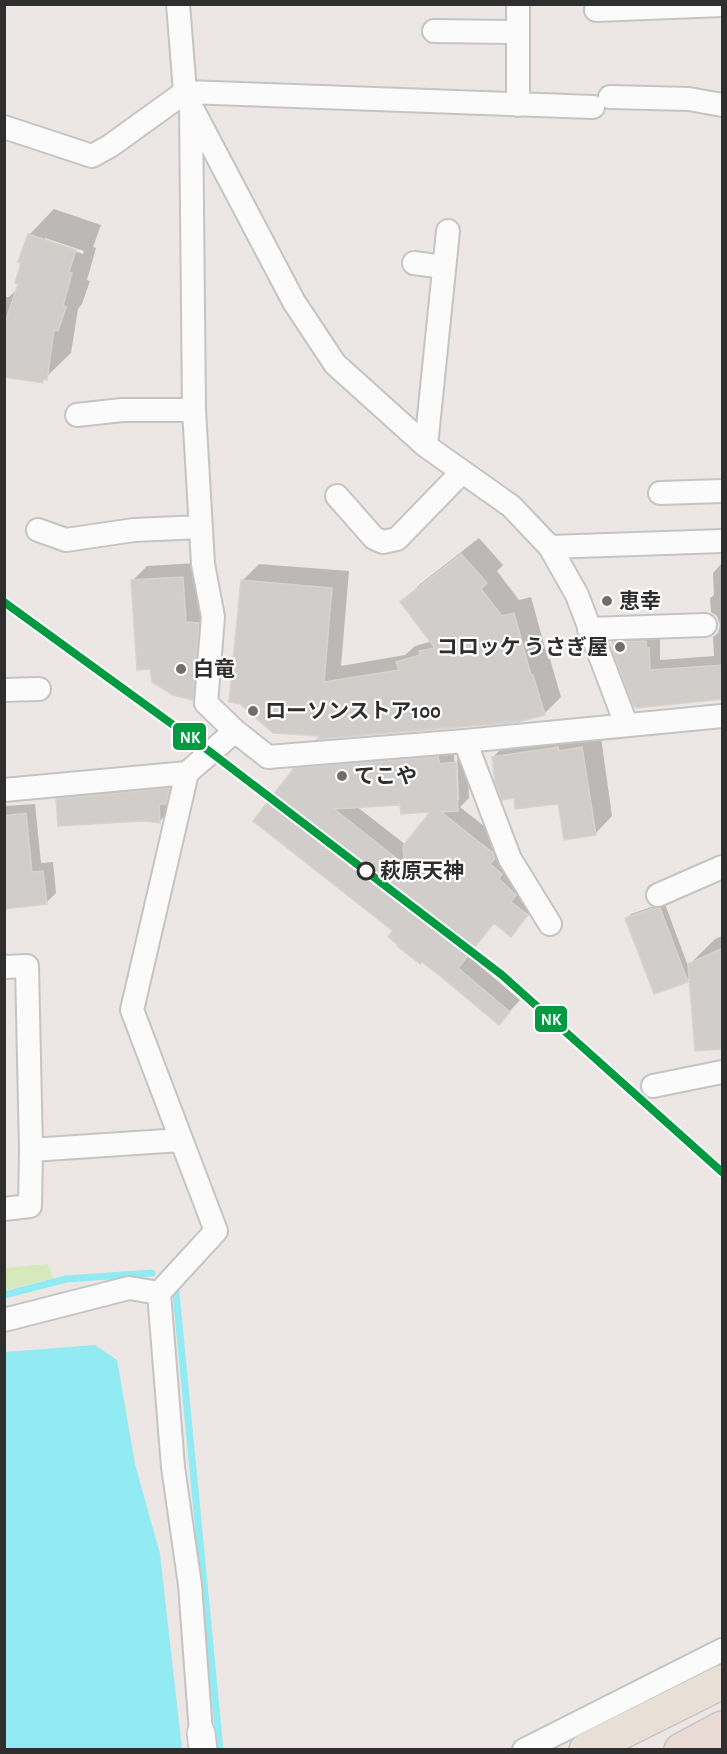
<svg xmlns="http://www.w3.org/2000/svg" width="727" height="1754" font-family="'Alegreya Sans','Noto Sans JP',sans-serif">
<rect width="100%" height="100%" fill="#ece7e4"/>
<!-- green -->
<path fill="#d5e9bb" d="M 48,1264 L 53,1278 L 5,1290 L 5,1268 Z"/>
<!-- water -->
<path fill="#92eaf2" d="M 95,1345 L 117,1360 L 135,1464 L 160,1554 L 182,1749 L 5,1749 L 5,1352 Z"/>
<!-- shadow -->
<path fill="#0003" fill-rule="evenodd" d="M 54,209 L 101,225 L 93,247 L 96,248 L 87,280 L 90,281 L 82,304 L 78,309 L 71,353 L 42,381 L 4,376 L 4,297 L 9,297 L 18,288 L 29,235 ZM 45,238 L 84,251 L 83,254 L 45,241 Z
M 479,538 L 503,565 L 497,571 L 519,600 L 531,597 L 548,659 L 550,659 L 561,697 L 544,714 L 320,738 L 242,581 L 259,564 L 349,571 L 341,666 L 405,655 L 415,646 L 432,641 L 402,603 L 419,585 Z
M 197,563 L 213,609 L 207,684 L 192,699 L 132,581 L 147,566 Z
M 722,563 L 722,699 L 637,707 L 614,642 L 625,631 L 660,638 L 660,660 L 714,656 L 713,637 L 718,633 L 720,625 L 717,616 L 711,612 L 710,598 L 714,595 L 713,573 Z
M 600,730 L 612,816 L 595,834 L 560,803 L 515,797 L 493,757 L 511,739 Z
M 467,751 L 469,798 L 460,807 L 504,842 L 539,903 L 511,935 L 495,922 L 468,956 L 520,1000 L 499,1023 L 395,931 L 295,769 L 307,757 ZM 454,754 L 457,754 L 459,800 L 456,800 ZM 402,803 L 434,810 L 406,845 L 356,806 Z
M 177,780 L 174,793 L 168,800 L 168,813 L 159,822 L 57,800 L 66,791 Z
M 35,804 L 41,863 L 53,862 L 56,893 L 46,903 L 4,907 L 4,806 Z
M 660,904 L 665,904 L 688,966 L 715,939 L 722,936 L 722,982 L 690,977 L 687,980 L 626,919 L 631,914 Z"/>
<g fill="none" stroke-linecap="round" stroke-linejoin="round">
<!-- stream -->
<path stroke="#92eaf2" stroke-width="7" d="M 176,1293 L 220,1750
M 4,1295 L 66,1279 L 152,1273"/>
</g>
<!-- building -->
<path fill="#d1cdca" stroke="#d7d3cf" stroke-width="1.5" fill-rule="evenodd" d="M 28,234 L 76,250 L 69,272 L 72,273 L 63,306 L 66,307 L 58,331 L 54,330 L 47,380 L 43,379 L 43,383 L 4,377 L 4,326 L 18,284 L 15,283 L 21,263 L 18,262 Z
M 461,554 L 487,583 L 481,589 L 502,616 L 514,613 L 531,675 L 533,675 L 545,715 L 518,722 L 317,739 L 319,736 L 273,733 L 240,704 L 229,702 L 241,580 L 332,588 L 324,682 L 399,670 L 396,662 L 420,655 L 419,651 L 435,648 L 400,602 Z
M 183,577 L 186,622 L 199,623 L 193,700 L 173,695 L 152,682 L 150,669 L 137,670 L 131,580 Z
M 646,641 L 646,648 L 649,648 L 650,670 L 723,665 L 723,699 L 637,708 L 633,705 L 613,652 L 612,642 Z
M 558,747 L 559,751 L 582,747 L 596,835 L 564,840 L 558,804 L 515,809 L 514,798 L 502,800 L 495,782 L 492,757 Z
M 438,757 L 440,764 L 456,762 L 458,811 L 441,812 L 493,853 L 495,858 L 490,864 L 502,874 L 499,879 L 516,895 L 511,902 L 528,915 L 511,937 L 494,923 L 458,968 L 510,1012 L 499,1025 L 439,975 L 422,962 L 420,964 L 397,946 L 398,945 L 388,937 L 393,931 L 253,821 L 294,768 ZM 400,805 L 401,814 L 430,812 L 403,846 L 405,865 L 334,809 Z
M 170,788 L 166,804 L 159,804 L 160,823 L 144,821 L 58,826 L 56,799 Z
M 26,813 L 32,872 L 43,871 L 47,904 L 4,909 L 4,816 Z
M 654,908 L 660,908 L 688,982 L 654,994 L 625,918 Z
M 723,948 L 723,1049 L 695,1051 L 688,964 Z"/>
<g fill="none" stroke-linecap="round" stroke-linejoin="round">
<defs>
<path id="minor" d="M 178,4 L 185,92 L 191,106 L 194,410 L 203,564 L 213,617 L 206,703 L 235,731 L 268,757 L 465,741 L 722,716
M 518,4 L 518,105
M 596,10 L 722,5
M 434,31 L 518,32
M 610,97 L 689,99 L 722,105
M 193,110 L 294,302 L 335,364 L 426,446 L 511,506 L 550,547 L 577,595 L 626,724
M 4,127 L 92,156 L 110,146 L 185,92 L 593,107
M 414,263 L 444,267
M 77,415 L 122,410 L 194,410
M 426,446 L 448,231
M 660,493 L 722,491
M 337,496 L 374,538 L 383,542 L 397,539 L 462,472
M 38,530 L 66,540 L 134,530 L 201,527
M 550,547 L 722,541
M 589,629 L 705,625
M 4,690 L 39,689
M 465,741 L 510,859 L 550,924
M 4,790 L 187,773
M 658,895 L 722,867
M 4,967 L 27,966 L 31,1150 L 30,1206 L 4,1209
M 653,1086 L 722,1072
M 31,1150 L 181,1140
M 4,1320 L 129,1288 L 159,1293
M 201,1733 L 190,1585 L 173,1467 L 159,1293 L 216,1231 L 132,1010 L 187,773 L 235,731
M 524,1750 L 722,1650"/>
<path id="tertiary" d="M 201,1733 L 203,1750"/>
<path id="primary" d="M 586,1750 L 722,1682"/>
<path id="motorway" d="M 681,1750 L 722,1728"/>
</defs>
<!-- minor casing -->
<use href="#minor" stroke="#c5c4c5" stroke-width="26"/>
<!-- tertiary casing -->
<use href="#tertiary" stroke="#c5c4c5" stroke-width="30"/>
<!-- primary casing -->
<use href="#primary" stroke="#c6c4c4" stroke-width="36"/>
<!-- motorway casing -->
<use href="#motorway" stroke="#c6c4c4" stroke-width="36"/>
<!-- minor -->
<use href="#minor" stroke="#fcfbfb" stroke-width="22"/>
<!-- tertiary -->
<use href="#tertiary" stroke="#fcfbfb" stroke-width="27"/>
<!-- primary -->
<use href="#primary" stroke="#e9e0d5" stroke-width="33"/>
<!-- motorway -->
<use href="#motorway" stroke="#eadad5" stroke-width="33"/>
<defs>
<path id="rail-1" d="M 4,602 L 209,751 L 502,975 L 722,1172"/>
</defs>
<!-- rail-1 casing -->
<use href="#rail-1" stroke="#fff" stroke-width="12"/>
<!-- rail-1 -->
<use href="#rail-1" stroke="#009a41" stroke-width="8"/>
</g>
<!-- markers -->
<g fill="#706f6e" stroke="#fff" stroke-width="2">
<circle cx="607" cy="601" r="6"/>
<circle cx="620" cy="647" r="6"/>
<circle cx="181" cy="669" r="6"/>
<circle cx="253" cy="711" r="6"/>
<circle cx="342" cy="776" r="6"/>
</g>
<circle fill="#fff" stroke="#2e2e2e" stroke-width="3" cx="366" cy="871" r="8"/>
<g text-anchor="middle" stroke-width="4.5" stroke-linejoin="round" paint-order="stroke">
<!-- poi labels -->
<g font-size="21" font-weight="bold" fill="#2e2e2e" stroke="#fff" text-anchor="start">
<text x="619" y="608">恵幸</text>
<text x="608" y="654" text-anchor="end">コロッケ うさぎ屋</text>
<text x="193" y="676">白竜</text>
<text x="265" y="718">ローソンストア100</text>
<text x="354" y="783">てこや</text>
</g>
<!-- stop labels -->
<g font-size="21" font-weight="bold" fill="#2e2e2e" stroke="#fff" text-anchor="start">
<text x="380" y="878">萩原天神</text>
</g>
</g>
<g stroke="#fff" stroke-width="2">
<rect x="172" y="722" width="35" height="29" rx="6" fill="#009a41"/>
<rect x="534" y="1005" width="34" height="28" rx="6" fill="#009a41"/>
</g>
<g font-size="16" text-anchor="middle" font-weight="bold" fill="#fff">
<text x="190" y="743">NK</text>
<text x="551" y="1025">NK</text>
</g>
<!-- border -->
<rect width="727" height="1754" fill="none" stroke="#2e2e2e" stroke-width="12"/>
</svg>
